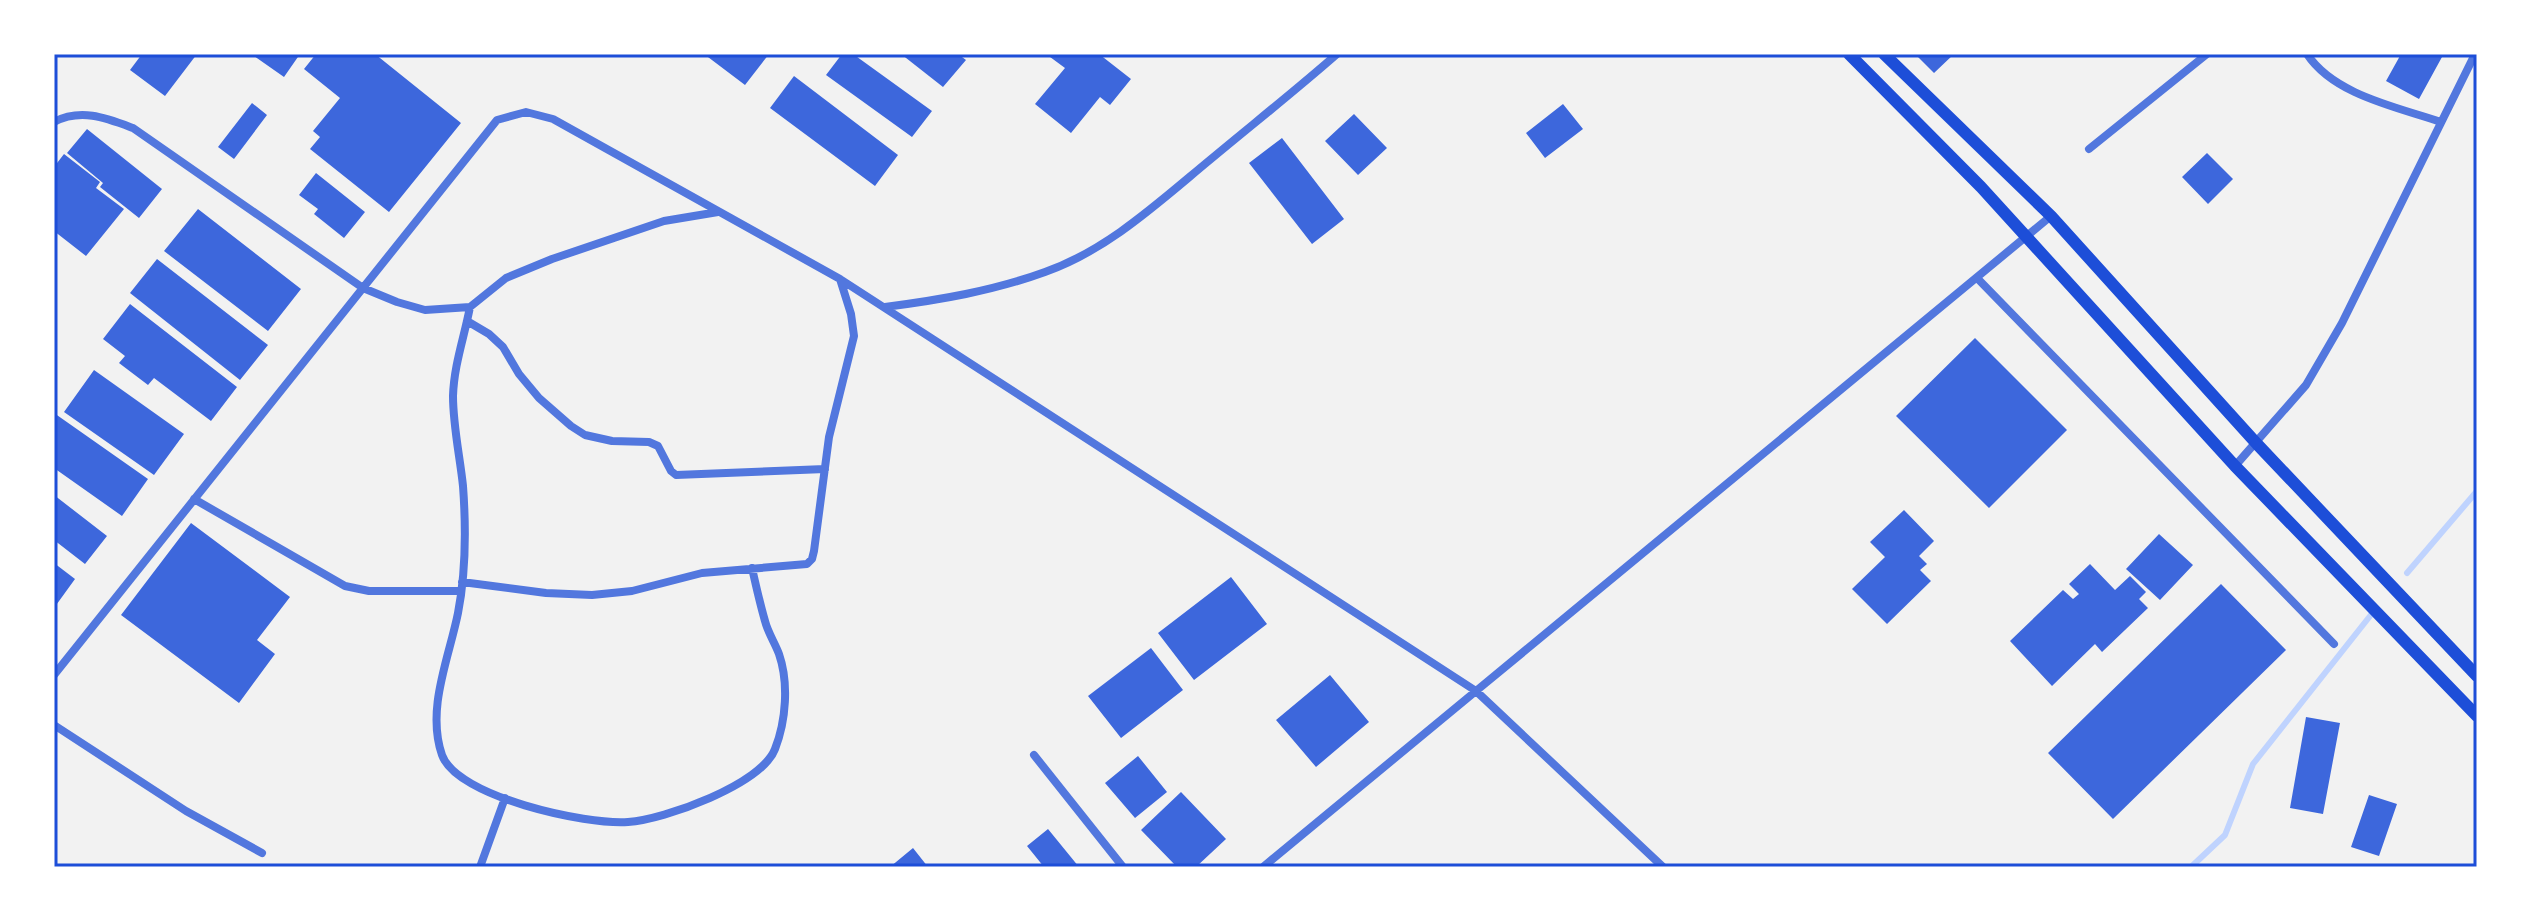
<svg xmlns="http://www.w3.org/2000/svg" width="2531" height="921" font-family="Jost,sans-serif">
<rect width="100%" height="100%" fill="#f2f2f2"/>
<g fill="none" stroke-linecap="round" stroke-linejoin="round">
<!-- stream -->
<path stroke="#bfd3fe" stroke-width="6" d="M 2407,573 L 2477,491
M 2191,867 L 2225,835 L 2253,764 L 2374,611"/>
</g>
<!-- building -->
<path fill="#3d67dc" d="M 142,54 L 197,54 L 165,96 L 130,70 Z
M 251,54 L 300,54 L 284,77 Z
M 316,54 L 375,54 L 461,123 L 389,212 L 310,149 L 320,137 L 313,131 L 340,98 L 304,69 Z
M 704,54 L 769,54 L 745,85 Z
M 842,54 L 853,54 L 932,111 L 912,137 L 826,75 Z
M 901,54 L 958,54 L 966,60 L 943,87 Z
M 1046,54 L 1099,54 L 1131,79 L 1110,105 L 1100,97 L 1071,133 L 1035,104 L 1065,68 Z
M 1915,54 L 1954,54 L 1934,73 Z
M 2401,54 L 2436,54 L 2442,57 L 2419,99 L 2386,81 Z
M 794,76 L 898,155 L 875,186 L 770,108 Z
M 252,103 L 267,115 L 234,159 L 218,147 Z
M 1563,104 L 1583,129 L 1545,158 L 1526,133 Z
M 1354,114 L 1387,148 L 1358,175 L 1325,141 Z
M 87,129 L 162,189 L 139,218 L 100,187 L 103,183 L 67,153 Z
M 1282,138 L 1344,219 L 1312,244 L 1249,163 Z
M 2207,153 L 2233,179 L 2208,204 L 2182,177 Z
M 64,154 L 100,182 L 96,188 L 124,209 L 86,256 L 54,231 L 54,167 Z
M 316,173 L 365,212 L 344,238 L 314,214 L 318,209 L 299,195 Z
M 198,209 L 301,289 L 268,331 L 164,251 Z
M 157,259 L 268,345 L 240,380 L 130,293 Z
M 130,304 L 237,387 L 211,421 L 154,378 L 148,385 L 119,363 L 125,356 L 103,339 Z
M 1975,338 L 2067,430 L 1989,508 L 1896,416 Z
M 94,370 L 184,434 L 154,475 L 64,412 Z
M 54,413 L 148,479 L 122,516 L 54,468 Z
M 54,495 L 107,536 L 85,564 L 54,540 Z
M 1904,510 L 1934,541 L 1919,556 L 1927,564 L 1920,570 L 1931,581 L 1887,624 L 1852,589 L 1885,557 L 1870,542 Z
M 191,523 L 290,597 L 257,640 L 275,654 L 239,703 L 121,615 Z
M 2159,534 L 2193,565 L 2160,600 L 2126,569 Z
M 54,563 L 75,579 L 54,608 Z
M 2090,564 L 2115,590 L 2130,576 L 2146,592 L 2139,599 L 2148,608 L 2102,652 L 2095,644 L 2052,686 L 2010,641 L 2063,590 L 2073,599 L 2079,594 L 2069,584 Z
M 1231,577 L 1267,624 L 1194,680 L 1158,633 Z
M 2221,584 L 2286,650 L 2113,819 L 2048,753 Z
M 1151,648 L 1183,690 L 1121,738 L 1088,696 Z
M 1330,675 L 1369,722 L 1316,767 L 1276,720 Z
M 2306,717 L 2340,723 L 2323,814 L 2290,808 Z
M 1138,756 L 1167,792 L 1135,818 L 1105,783 Z
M 1181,792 L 1226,839 L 1196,867 L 1177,867 L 1141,830 Z
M 2369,795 L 2397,804 L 2379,856 L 2351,847 Z
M 1048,829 L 1079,867 L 1044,867 L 1027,846 Z
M 913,848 L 928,867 L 890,867 Z"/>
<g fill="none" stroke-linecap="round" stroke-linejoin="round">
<!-- minor -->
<path stroke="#5277de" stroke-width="8" d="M 2307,54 C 2334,95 2397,107 2441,122
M 54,122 C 81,108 106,118 133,128 L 363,288 L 397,302 L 425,310 L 470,307 L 506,278 L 552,259 L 664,221 L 718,212
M 2089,149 L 2207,54
M 1978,279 L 2334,644
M 470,307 C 464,338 454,365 453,396 C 453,426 460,457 463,486 C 466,527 466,572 458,613 C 449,658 426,709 442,755 C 457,797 586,825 628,822 C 664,820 762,784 775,749 C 786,721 789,683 779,654 C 775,643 768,633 765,621 C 760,604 756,586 752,568
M 885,307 C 939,300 993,291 1045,272 C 1108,250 1160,201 1211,159 C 1253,124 1296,90 1337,54
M 467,321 L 489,334 L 503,347 L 519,374 L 539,398 L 571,426 L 585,435 L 612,441 L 649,442 L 658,446 L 671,471 L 676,475 L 825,469
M 2235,466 L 2306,385 L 2342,323 L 2475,54
M 194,499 L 345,586 L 369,591 L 461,591
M 462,582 L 546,593 L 592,595 L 632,591 L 702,573 L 807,564 L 812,559 L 814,551 L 829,437 L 854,336 L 851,314 L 840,279
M 54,675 L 497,120 L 526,112 L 553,119 L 840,279 L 1476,691 L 1263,867
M 54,725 L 186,811 L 262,853
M 1034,755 L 1123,867
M 480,867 L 505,798
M 1663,867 L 1476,691 L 2051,216"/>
<!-- primary -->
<path stroke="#1d4ed8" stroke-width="12" d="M 1849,54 L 1981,187 L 2235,466 L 2477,716
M 1884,54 L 2051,216 L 2257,444 L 2477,676"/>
</g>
<!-- border -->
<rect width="2531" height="921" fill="none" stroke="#ffffff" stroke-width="112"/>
<rect x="56" y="56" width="2419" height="809" fill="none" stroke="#1d4ed8" stroke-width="3"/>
</svg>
